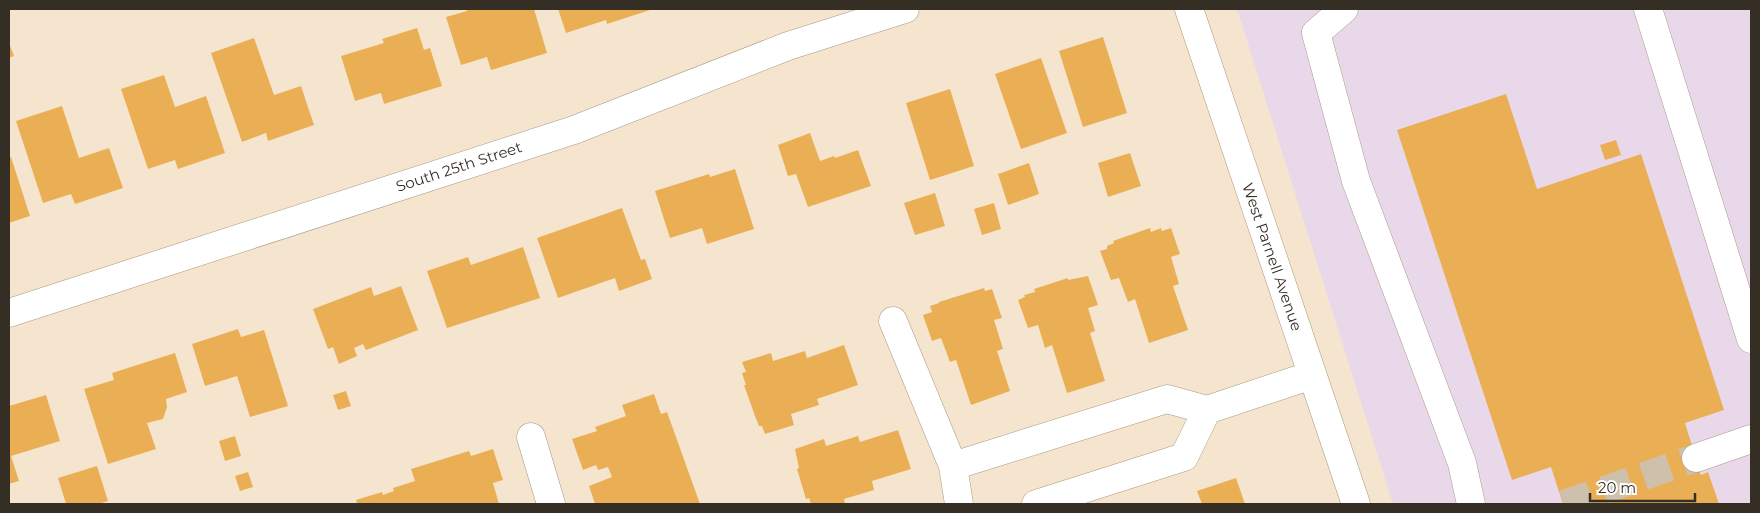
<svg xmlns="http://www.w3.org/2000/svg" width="1760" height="513" font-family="Montserrat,sans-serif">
<rect width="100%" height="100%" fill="#f6e5ce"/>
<!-- commercial -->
<path fill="#e8d8ea" d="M 1237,9 L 1751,9 L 1751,504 L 1393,504 Z"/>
<!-- building -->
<path fill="#eaaf55" d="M 466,9 L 534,9 L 547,53 L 491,70 L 487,57 L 461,65 L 446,17 L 467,11 Z
M 558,9 L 653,9 L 607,24 L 606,20 L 566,33 Z
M 417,28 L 424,50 L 430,48 L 442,86 L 384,104 L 381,93 L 355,101 L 341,56 L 384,43 L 382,39 Z
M 1103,37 L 1127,113 L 1083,127 L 1059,51 Z
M 254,38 L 274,95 L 301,86 L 314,125 L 268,141 L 266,133 L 242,142 L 211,53 Z
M 9,43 L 14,56 L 9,58 Z
M 1041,58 L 1067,133 L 1021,149 L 995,74 Z
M 164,75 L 175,107 L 206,96 L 225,153 L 178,169 L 175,160 L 148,169 L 121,89 Z
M 950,89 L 974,166 L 930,180 L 906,103 Z
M 1506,94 L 1537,189 L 1641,154 L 1724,410 L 1685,423 L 1701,475 L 1708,472 L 1719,504 L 1563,504 L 1551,467 L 1512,480 L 1397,130 Z
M 62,106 L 79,158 L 109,148 L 123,188 L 75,204 L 71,194 L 43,203 L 16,121 Z
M 810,133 L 820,161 L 834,156 L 835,158 L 858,150 L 871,186 L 808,207 L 796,174 L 788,176 L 778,145 Z
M 1616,140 L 1621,155 L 1605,160 L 1600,145 Z
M 1130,153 L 1141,186 L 1108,197 L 1098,163 Z
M 11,157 L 30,216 L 9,223 L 9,158 Z
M 1029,163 L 1039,194 L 1008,205 L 998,174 Z
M 735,169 L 754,229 L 707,244 L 702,228 L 670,238 L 655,191 L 709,174 L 710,177 Z
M 935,193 L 945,226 L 915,235 L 904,203 Z
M 994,203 L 1001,229 L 982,235 L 974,209 Z
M 622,208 L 641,260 L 645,259 L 652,279 L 619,291 L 615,278 L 558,298 L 537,238 Z
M 1150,228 L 1151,232 L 1161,228 L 1162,231 L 1171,228 L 1180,254 L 1171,257 L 1179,284 L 1173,286 L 1188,330 L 1149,343 L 1135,299 L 1128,302 L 1119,278 L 1111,280 L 1100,251 L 1107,249 L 1107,246 L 1114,243 L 1113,241 Z
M 523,247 L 540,298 L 447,328 L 427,271 L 468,257 L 471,265 Z
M 1088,276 L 1098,305 L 1088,308 L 1095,331 L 1090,333 L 1105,381 L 1067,393 L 1052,345 L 1045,348 L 1038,325 L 1028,328 L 1018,300 L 1025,297 L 1024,295 L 1035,292 L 1034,289 L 1068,278 L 1068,280 Z
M 401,286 L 418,330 L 366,350 L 363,344 L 354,348 L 357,356 L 339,364 L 333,347 L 328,349 L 313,309 L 371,287 L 374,296 Z
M 984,288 L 985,291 L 992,289 L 1002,318 L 994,320 L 1003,349 L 997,351 L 1010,391 L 971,405 L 956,360 L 950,362 L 941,338 L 932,341 L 923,315 L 932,312 L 930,306 L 939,303 L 939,302 Z
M 238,329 L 241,337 L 264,330 L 288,406 L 250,417 L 237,376 L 205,386 L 192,344 Z
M 844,345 L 858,385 L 817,399 L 819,405 L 791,414 L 794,425 L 765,434 L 762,426 L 759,426 L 755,416 L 744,385 L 746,385 L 742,373 L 746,372 L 742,362 L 771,353 L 773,361 L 805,351 L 807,358 Z
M 175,353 L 187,392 L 166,399 L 167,407 L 163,419 L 147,423 L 156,449 L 108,464 L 84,389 L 114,380 L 112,373 Z
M 346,391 L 351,406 L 338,410 L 333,395 Z
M 654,394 L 661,414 L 667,412 L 700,504 L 595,504 L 589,486 L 612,477 L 608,467 L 598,470 L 596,465 L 583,470 L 572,439 L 597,431 L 595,427 L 626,416 L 622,405 Z
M 46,395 L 60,441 L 11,456 L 19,481 L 9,484 L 9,406 Z
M 898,430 L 911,469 L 872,481 L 874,490 L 844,499 L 845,504 L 811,504 L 809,498 L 806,499 L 797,469 L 799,468 L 795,449 L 824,439 L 826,446 L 858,436 L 860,442 Z
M 235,436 L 241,456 L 225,461 L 219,441 Z
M 493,449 L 503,480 L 493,483 L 499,504 L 357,504 L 356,500 L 382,492 L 383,495 L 394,491 L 393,488 L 415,481 L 411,469 L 469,451 L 471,456 Z
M 97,466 L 108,501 L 98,504 L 66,504 L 58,478 Z
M 248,472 L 253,487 L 240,491 L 235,476 Z
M 1236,478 L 1245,504 L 1202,504 L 1197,491 Z"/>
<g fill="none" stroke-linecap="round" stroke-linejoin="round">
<!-- minor-tunnel -->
<path stroke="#cfc0ac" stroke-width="28" stroke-dasharray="28 14" stroke-linecap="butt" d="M 1564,504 L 1696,458"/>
<defs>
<path id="minor" d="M 1189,9 L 1356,504
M 1344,9 L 1316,33 L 1356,181 L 1462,463 L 1471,504
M 1648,9 L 1751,339
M 9,313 L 574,130 L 788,46 L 905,9
M 893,321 L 953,466 L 1167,399 L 1207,410 L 1312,375
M 531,437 L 551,504
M 1696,458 L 1751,439
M 953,466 L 959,504
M 1036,504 L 1184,457 L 1207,410"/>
</defs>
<!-- minor casing -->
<use href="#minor" stroke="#a99983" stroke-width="29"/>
<!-- minor -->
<use href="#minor" stroke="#fff" stroke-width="28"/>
</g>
<g text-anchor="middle" stroke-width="4.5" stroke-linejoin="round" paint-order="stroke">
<!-- street labels -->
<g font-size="15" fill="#352e25" stroke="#fff">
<text transform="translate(459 167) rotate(-18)" y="5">South 25th Street</text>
<text transform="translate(1272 257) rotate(71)" y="5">West Parnell Avenue</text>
</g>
</g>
<!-- border -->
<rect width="1760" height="513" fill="none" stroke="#352e25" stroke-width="20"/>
<!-- scale -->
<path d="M1590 493v8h105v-8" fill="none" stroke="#352e25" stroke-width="2.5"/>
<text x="1598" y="493" font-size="15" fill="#352e25" stroke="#ffffff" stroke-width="4" paint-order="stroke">20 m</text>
</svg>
